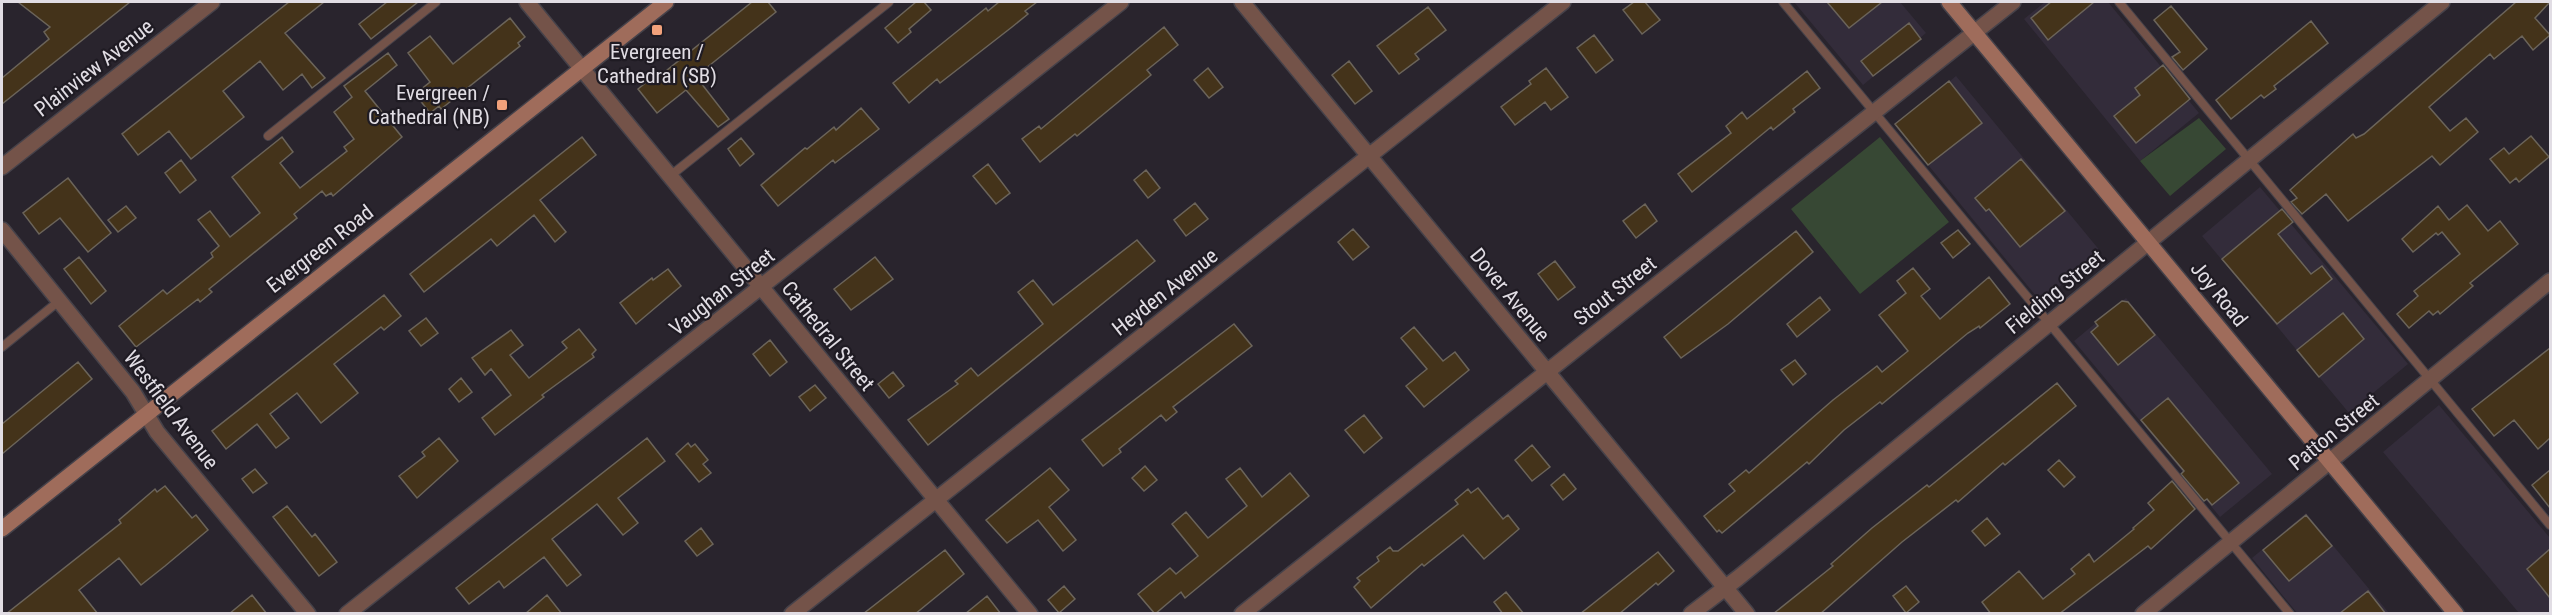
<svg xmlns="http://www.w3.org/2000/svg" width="2552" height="615" font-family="'Roboto Condensed',sans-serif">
<rect width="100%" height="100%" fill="#29242d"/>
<!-- built -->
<path fill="#332c3a" d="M 1794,2 L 1900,2 L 1926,33 L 1863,85 Z
M 2045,2 L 2108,2 L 2199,113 L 2140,161 L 2024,19 Z
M 1956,76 L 2101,252 L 2041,302 L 1896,126 Z
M 2260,187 L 2408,364 L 2349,413 L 2202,236 Z
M 2126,298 L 2272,474 L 2220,517 L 2074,341 Z
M 2439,405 L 2550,538 L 2550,612 L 2548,613 L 2519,613 L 2383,452 Z
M 2306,513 L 2389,613 L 2297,613 L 2252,558 Z"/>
<!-- green -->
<path fill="#374834" d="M 2199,118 L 2226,149 L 2170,196 L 2140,161 Z
M 1880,137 L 1949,222 L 1860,294 L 1791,209 Z"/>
<!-- building -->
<path fill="#44331a" stroke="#6b645a" stroke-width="1.5" d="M 18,2 L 130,2 L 2,104 L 2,78 L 49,39 L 44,32 L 50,27 Z
M 289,2 L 324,2 L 285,33 L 325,78 L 312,88 L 302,74 L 283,90 L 260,61 L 223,91 L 244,117 L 191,159 L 169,131 L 138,155 L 122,134 Z
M 387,2 L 418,2 L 371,39 L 359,24 Z
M 752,2 L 768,2 L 776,12 L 700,73 L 705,79 L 701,83 L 729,119 L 718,127 L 686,90 L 657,113 L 638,89 L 654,76 L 657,78 Z
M 916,2 L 924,2 L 931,10 L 909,29 L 911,32 L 898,43 L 885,28 Z
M 999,2 L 1037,2 L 1025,11 L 1028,14 L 1012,27 L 940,83 L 937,79 L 909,103 L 893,83 L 986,8 L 988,11 Z
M 1634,2 L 1645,2 L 1660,20 L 1642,34 L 1623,10 Z
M 1827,2 L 1882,2 L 1849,28 Z
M 2051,2 L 2094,2 L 2048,40 L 2031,18 Z
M 2516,2 L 2550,2 L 2535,18 L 2550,35 L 2533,50 L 2522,36 L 2494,59 L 2490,54 L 2429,107 L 2450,131 L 2466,118 L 2478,132 L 2440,165 L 2432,156 L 2348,221 L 2326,194 L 2302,214 L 2291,202 L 2297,198 L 2290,190 L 2353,134 L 2356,138 L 2364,134 Z
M 2171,6 L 2207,49 L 2183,70 L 2172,57 L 2180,52 L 2154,20 Z
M 1428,7 L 1446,30 L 1415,54 L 1419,59 L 1399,74 L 1377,46 Z
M 510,18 L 525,37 L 518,43 L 520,46 L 441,109 L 439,106 L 430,113 L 415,94 L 430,82 L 408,53 L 430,36 L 453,64 Z
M 2311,21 L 2328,43 L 2274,86 L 2276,89 L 2264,98 L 2261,95 L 2231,119 L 2216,100 Z
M 1909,23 L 1921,39 L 1873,76 L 1861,61 Z
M 1164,27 L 1178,45 L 1147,70 L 1151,75 L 1077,136 L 1075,134 L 1040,162 L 1022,139 L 1039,126 L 1041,129 Z
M 1594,35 L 1613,60 L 1596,73 L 1577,48 Z
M 388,53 L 397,65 L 365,91 L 402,137 L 333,196 L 331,193 L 326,196 L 322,191 L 294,214 L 297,218 L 209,289 L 212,292 L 200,302 L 198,299 L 136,347 L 119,326 L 163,290 L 167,294 L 213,257 L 211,253 L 219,246 L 198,220 L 210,211 L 230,237 L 260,213 L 232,177 L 282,137 L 293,152 L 280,163 L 300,188 L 347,151 L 344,147 L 354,139 L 334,112 L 352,97 L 344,86 Z
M 1349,61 L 1372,91 L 1355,104 L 1332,75 Z
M 2163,65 L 2190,99 L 2136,143 L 2114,116 L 2140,95 L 2135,88 Z
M 1208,68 L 1223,87 L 1209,98 L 1194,80 Z
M 1546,68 L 1568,97 L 1551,110 L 1545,102 L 1515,125 L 1501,107 L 1531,84 L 1529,81 Z
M 1807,71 L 1820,88 L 1793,109 L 1795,112 L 1773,130 L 1771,127 L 1692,192 L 1678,174 L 1731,133 L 1726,126 L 1742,112 L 1747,119 Z
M 1949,81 L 1982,123 L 1928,165 L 1895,124 Z
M 861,108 L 879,129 L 835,163 L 833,160 L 778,206 L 761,185 L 805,148 L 807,149 L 834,127 L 836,130 Z
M 2531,136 L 2549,157 L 2519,182 L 2516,178 L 2510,183 L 2490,159 L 2504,148 L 2509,154 Z
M 582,137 L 596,155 L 540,200 L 566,232 L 555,242 L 534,215 L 497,246 L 491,239 L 424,292 L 410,274 Z
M 741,138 L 754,154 L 740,166 L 728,149 Z
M 2021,159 L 2065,211 L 2020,247 L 1989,209 L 1986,211 L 1975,198 Z
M 181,160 L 196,180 L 180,193 L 165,173 Z
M 988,164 L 1010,193 L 996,204 L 973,176 Z
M 1146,170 L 1160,188 L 1148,198 L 1134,180 Z
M 68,178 L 111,233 L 88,252 L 60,218 L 39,234 L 23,213 Z
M 1195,203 L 1208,219 L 1186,236 L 1174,220 Z
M 1645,204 L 1657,221 L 1636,238 L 1623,221 Z
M 2467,205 L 2488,231 L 2500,221 L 2518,244 L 2470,283 L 2473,286 L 2440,314 L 2438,311 L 2433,315 L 2429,311 L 2409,328 L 2397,314 L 2418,296 L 2414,291 L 2460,254 L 2442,232 L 2438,235 L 2436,233 L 2413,252 L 2402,239 L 2438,206 L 2449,220 Z
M 126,206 L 136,218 L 118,232 L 108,220 Z
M 2282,209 L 2293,222 L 2278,234 L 2311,274 L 2322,266 L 2332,279 L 2277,324 L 2222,259 Z
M 1353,229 L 1369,247 L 1353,260 L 1338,242 Z
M 1958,230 L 1970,244 L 1953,258 L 1941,243 Z
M 1796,231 L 1813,252 L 1728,324 L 1681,358 L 1664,337 Z
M 1137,240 L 1155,261 L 928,445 L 908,420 L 958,384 L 955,381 L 971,368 L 978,376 L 1043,324 L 1018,292 L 1033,280 L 1053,305 Z
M 79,257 L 106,291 L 91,304 L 64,269 Z
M 875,257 L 893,279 L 851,310 L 834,289 Z
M 1555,261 L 1575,287 L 1558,300 L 1538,274 Z
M 1913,268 L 1930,289 L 1921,296 L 1940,319 L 1989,277 L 2010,304 L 1980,328 L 1979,326 L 1968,333 L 1882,404 L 1880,402 L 1844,430 L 1809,464 L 1807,462 L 1722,533 L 1719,530 L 1717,532 L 1704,516 L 1735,491 L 1729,484 L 1746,470 L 1749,473 L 1833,400 L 1877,366 L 1882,372 L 1908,351 L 1879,315 L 1906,293 L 1897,281 Z
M 668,269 L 681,286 L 636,324 L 620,303 L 652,278 L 653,280 Z
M 384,295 L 401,316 L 384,330 L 381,327 L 334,364 L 358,393 L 321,423 L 297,393 L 270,414 L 289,438 L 276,448 L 257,424 L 226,449 L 212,431 Z
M 1820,297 L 1830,310 L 1797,337 L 1787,324 Z
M 2122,301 L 2128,302 L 2155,335 L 2118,365 L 2091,332 L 2098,326 L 2095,322 Z
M 2343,313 L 2364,339 L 2319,377 L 2297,350 Z
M 426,318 L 438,333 L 421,346 L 409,331 Z
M 1234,324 L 1252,346 L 1173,407 L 1177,412 L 1166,421 L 1161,415 L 1119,449 L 1121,452 L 1103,466 L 1082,440 Z
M 1414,327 L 1443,361 L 1455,352 L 1469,370 L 1424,407 L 1406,386 L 1427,369 L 1401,338 Z
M 579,329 L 596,350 L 592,354 L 594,357 L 542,395 L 544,397 L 495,435 L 482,418 L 511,395 L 491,369 L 485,375 L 472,358 L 511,330 L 523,345 L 510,355 L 529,378 L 567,348 L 562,342 Z
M 770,340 L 787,362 L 770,376 L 753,354 Z
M 2550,348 L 2550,438 L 2538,449 L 2514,420 L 2494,436 L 2472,409 Z
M 1795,360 L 1806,374 L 1793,385 L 1781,370 Z
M 78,362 L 92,379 L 2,454 L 2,424 Z
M 893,372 L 904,386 L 889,398 L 878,384 Z
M 461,378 L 472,392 L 459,402 L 449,389 Z
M 2057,383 L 2076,406 L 2005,465 L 2003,463 L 1958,502 L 1956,500 L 1902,542 L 1820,614 L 1773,614 L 1833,566 L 1831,564 L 1872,528 L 1927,485 L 1929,487 Z
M 815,385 L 826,398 L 810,411 L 799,397 Z
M 2168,398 L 2239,483 L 2212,505 L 2207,499 L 2204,501 L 2181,474 L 2184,471 L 2141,420 Z
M 1364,415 L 1382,438 L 1364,453 L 1345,430 Z
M 439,438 L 458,461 L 417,498 L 399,476 L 425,456 L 422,452 Z
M 647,438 L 665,461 L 618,498 L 638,523 L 623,535 L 597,504 L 552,539 L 581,575 L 567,586 L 544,557 L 504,588 L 499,581 L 469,604 L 456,588 Z
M 688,443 L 691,447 L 695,444 L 708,460 L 703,464 L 711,473 L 699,482 L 676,454 Z
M 1532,445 L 1550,467 L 1532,481 L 1515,460 Z
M 2059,460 L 2075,477 L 2064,487 L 2048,470 Z
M 1145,466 L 1157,480 L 1144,491 L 1132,478 Z
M 1050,468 L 1069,490 L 1049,507 L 1076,540 L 1063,551 L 1038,520 L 1007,543 L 986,520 Z
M 1240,468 L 1262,497 L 1290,473 L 1309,496 L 1185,598 L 1181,592 L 1155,614 L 1138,594 L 1170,568 L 1176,574 L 1198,556 L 1172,524 L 1186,512 L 1208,538 L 1247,506 L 1226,479 Z
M 255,469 L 267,483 L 253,493 L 242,479 Z
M 2550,470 L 2550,508 L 2532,485 Z
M 1564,474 L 1576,489 L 1563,500 L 1551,485 Z
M 2172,481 L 2195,509 L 2151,549 L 2148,546 L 2059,614 L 1991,614 L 1982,602 L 2019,571 L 2043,599 L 2075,574 L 2071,569 L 2089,554 L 2094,562 L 2134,529 L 2133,528 L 2154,510 L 2148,503 Z
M 165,486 L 192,518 L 196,515 L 208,530 L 165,566 L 141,585 L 119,558 L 79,590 L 98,614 L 6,614 L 121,523 L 119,520 L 155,489 L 157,492 Z
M 1478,488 L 1503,519 L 1508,515 L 1519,529 L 1484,559 L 1463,535 L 1424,566 L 1422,564 L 1371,608 L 1354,587 L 1360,581 L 1357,578 L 1379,561 L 1377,557 L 1390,547 L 1393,551 L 1398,551 L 1458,504 L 1455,500 L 1468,489 L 1471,493 Z
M 287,506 L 312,537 L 315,534 L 337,562 L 319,576 L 273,517 Z
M 2306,515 L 2332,546 L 2289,581 L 2263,550 Z
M 1987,518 L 2000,534 L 1985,546 L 1972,531 Z
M 701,528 L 713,544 L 697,556 L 685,541 Z
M 2550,549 L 2550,598 L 2527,569 Z
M 945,550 L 964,574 L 915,614 L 863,614 Z
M 1658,552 L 1674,571 L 1658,585 L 1656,583 L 1619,614 L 1580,614 Z
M 1064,586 L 1075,599 L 1059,613 L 1048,600 Z
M 1906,586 L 1919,602 L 1906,613 L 1893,596 Z
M 2368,591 L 2386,614 L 2339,614 Z
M 1506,592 L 1524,614 L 1503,614 L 1494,602 Z
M 252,595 L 267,614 L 229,614 Z
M 547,595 L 562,614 L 525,614 Z
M 987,596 L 1001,614 L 965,614 Z"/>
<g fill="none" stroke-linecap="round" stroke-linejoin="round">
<defs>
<path id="lane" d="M 1783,2 L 2290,614
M 2119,2 L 2550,525
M 268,136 L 436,2
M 670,176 L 889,2
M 2,347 L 59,301"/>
<path id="street" d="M 527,2 L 1030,614
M 1242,2 L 1747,614
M 2,167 L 212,2
M 2,230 L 133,392 L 157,432 L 308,614
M 347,614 L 1121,2
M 792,614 L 1563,2
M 1242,614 L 2013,2
M 1691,614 L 1738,578 L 2442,2
M 2143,614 L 2550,281"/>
<path id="secondary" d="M 1949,2 L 2456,614
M 2,529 L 666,2"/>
</defs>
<!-- lane casing -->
<use href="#lane" stroke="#46424a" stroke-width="10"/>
<!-- street casing -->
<use href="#street" stroke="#46424a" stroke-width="18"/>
<!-- secondary casing -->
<use href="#secondary" stroke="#46424a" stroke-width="18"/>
<!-- lane -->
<use href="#lane" stroke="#745349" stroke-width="8"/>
<!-- street -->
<use href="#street" stroke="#745349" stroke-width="15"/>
<!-- secondary -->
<use href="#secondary" stroke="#9f6c5b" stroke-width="15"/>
</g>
<!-- markers -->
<g fill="#f1a17b" stroke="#1f1b23" stroke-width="2">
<rect x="651" y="24" width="12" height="12" rx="3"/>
<rect x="496" y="99" width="12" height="12" rx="3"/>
</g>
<g text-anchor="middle" stroke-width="4.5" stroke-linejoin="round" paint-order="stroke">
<!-- poi labels -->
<g font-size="21" fill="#e1dde4" stroke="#1f1b23">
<text x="657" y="59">Evergreen /<tspan x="657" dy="24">Cathedral (SB)</tspan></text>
<text x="490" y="100" text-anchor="end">Evergreen /<tspan x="490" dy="24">Cathedral (NB)</tspan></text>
</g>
<!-- street labels -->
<g font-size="21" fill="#e1dde4" stroke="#1f1b23">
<text transform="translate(94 68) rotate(-38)" y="7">Plainview Avenue</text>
<text transform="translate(320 249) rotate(-38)" y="7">Evergreen Road</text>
<text transform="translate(1615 291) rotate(-38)" y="7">Stout Street</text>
<text transform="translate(722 292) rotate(-38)" y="7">Vaughan Street</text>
<text transform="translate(1165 292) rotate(-38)" y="7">Heyden Avenue</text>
<text transform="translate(2055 292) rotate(-39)" y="7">Fielding Street</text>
<text transform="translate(2219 294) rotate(51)" y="7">Joy Road</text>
<text transform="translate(1510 295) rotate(51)" y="7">Dover Avenue</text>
<text transform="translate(828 336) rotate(51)" y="7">Cathedral Street</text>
<text transform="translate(171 410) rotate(53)" y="7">Westfield Avenue</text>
<text transform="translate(2334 432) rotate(-39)" y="7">Patton Street</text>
</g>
</g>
<!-- border -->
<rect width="2552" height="615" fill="none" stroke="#e1dde4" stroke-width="6"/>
</svg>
